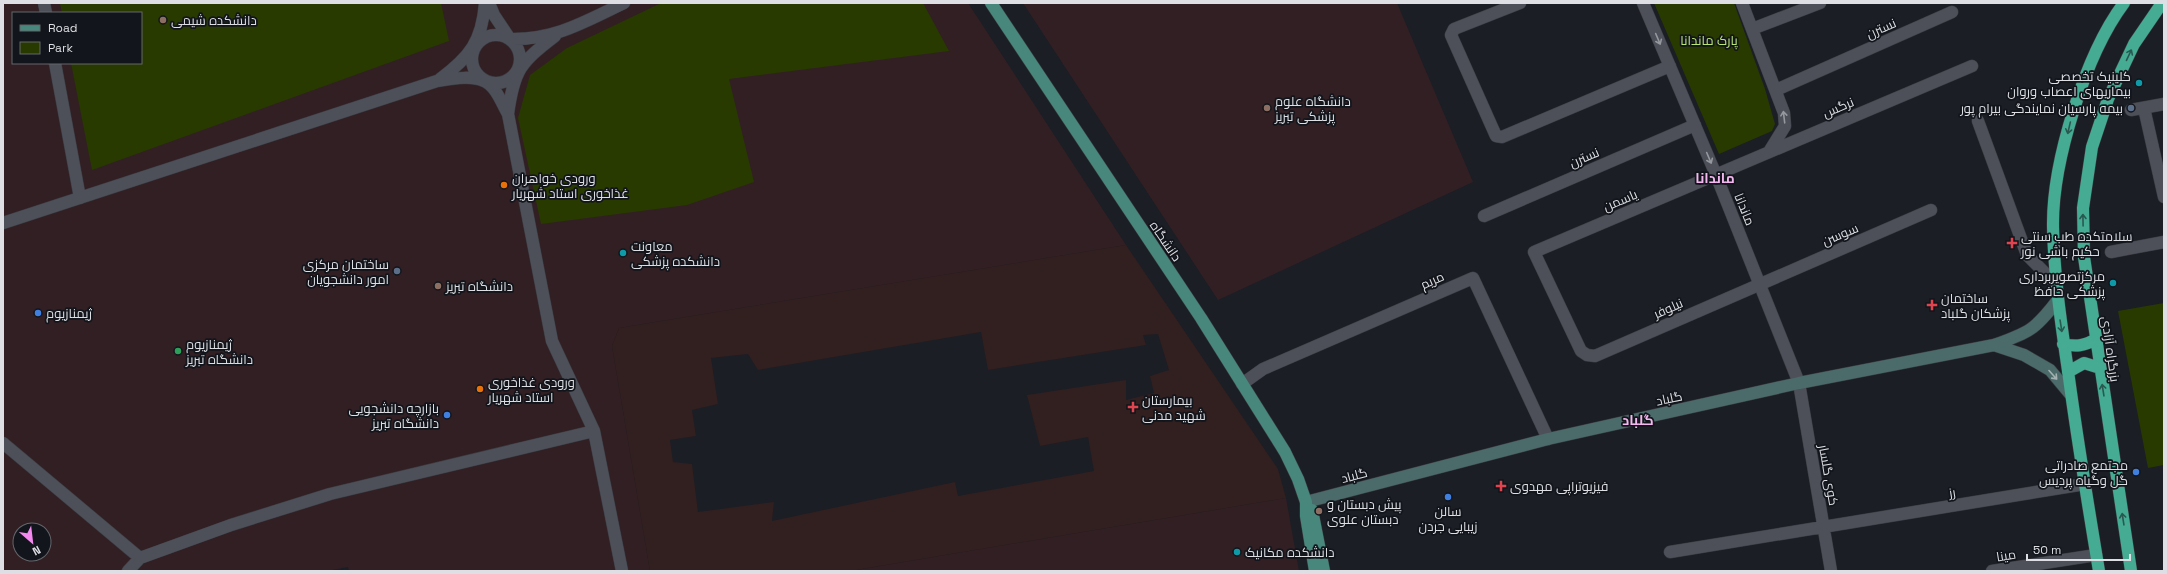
<svg xmlns="http://www.w3.org/2000/svg" width="2167" height="574" font-family="'Space Grotesk',Cairo,sans-serif">
<rect width="100%" height="100%" fill="#1b1e25"/>
<!-- education -->
<path fill="#321f23" fill-rule="evenodd" d="M 3,3 L 968,3 L 1126,245 L 619,328 L 612,346 L 650,571 L 349,571 L 348,567 L 327,571 L 3,571 ZM 13,13 L 141,13 L 141,63 L 13,63 ZM 20,530 L 44,530 L 44,554 L 20,554 Z
M 1023,3 L 1397,3 L 1473,182 L 1218,300 Z
M 1286,498 L 1299,571 L 850,571 Z"/>
<!-- medical -->
<path fill="#321f1f" fill-rule="evenodd" d="M 1126,245 L 1278,469 L 1286,498 L 850,571 L 650,571 L 612,346 L 619,328 ZM 981,332 L 988,370 L 1146,345 L 1143,335 L 1158,334 L 1169,370 L 1150,376 L 1154,393 L 1126,400 L 1126,380 L 1027,395 L 1040,446 L 1088,437 L 1094,471 L 958,496 L 955,482 L 772,521 L 774,502 L 698,512 L 692,464 L 673,462 L 670,440 L 696,436 L 692,410 L 718,404 L 711,358 L 748,354 L 758,370 Z"/>
<!-- green -->
<path fill="#283a00" d="M 60,3 L 441,3 L 449,41 L 92,170 L 71,63 L 141,63 L 141,13 L 62,13 Z
M 661,3 L 923,3 L 949,51 L 729,79 L 754,182 L 687,205 L 541,224 L 518,118 L 530,75 L 567,48 Z
M 1654,3 L 1734,3 L 1765,89 L 1775,124 L 1772,131 L 1719,154 Z
M 2164,303 L 2164,465 L 2148,468 L 2118,311 Z"/>
<g fill="none" stroke-linecap="round" stroke-linejoin="round">
<defs>
<path id="street" d="M 44,3 L 46,13
M 489,3 L 494,15 L 510,39 C 555,40 584,22 624,3
M 1520,3 L 1454,29 L 1451,35 L 1496,136 L 1502,137 L 1670,66
M 1643,3 L 1716,175 L 1799,383 L 1831,571
M 1742,3 L 1784,113 L 1785,126 L 1769,152
M 1752,29 L 1820,3
M472 59a24 24 0 1 1 48 0a24 24 0 1 1-48 0Z
M 55,63 L 80,198
M 440,79 C 470,57 482,41 485,3
M 1776,90 L 1952,12
M 2144,108 L 2164,197
M 2131,110 L 2164,104
M 508,114 C 514,70 520,63 555,36
M 1978,121 L 2027,255 L 2056,284
M 1931,210 L 1595,356 L 1587,355 L 1581,351 L 1534,252 L 1972,66
M 1484,216 L 1695,125
M 3,223 L 437,81 C 451,79 471,75 484,81 C 496,86 502,104 508,114 L 552,341 L 594,431 L 622,571
M 2111,252 L 2164,242
M 1242,384 L 1263,369 L 1473,278 L 1548,439
M 3,443 L 140,558 L 231,525 L 330,494 L 594,431
M 1670,552 L 2085,484
M 128,571 L 140,558
M 1992,571 L 2096,555"/>
<path id="secondary" d="M 1994,345 L 2024,355 L 2050,370 L 2070,394
M 1306,502 L 1548,439 L 1799,383 L 1994,345 C 2028,333 2035,330 2057,301"/>
<path id="primary" d="M 991,3 L 1201,318 L 1285,452 L 1298,479 L 1306,502 L 1306,516 L 1315,571
M 1312,510 L 1324,571"/>
<path id="highway" d="M 2063,344 C 2076,347 2084,346 2096,339
M 2068,372 L 2084,363 L 2100,368
M 2099,571 C 2088,505 2077,438 2068,371 C 2061,323 2054,276 2053,227 C 2052,163 2085,55 2124,3
M 2131,571 L 2084,257 L 2083,208 L 2092,147 L 2108,99 L 2134,44 L 2162,3"/>
</defs>
<!-- street casing -->
<use href="#street" stroke="#3a3c41" stroke-width="13"/>
<!-- secondary casing -->
<use href="#secondary" stroke="#3a3c41" stroke-width="13"/>
<!-- primary casing -->
<use href="#primary" stroke="#3a3c41" stroke-width="13"/>
<!-- highway casing -->
<use href="#highway" stroke="#3a3c41" stroke-width="13"/>
<!-- street -->
<use href="#street" stroke="#4d5059" stroke-width="12"/>
<!-- secondary -->
<use href="#secondary" stroke="#4b6b6a" stroke-width="12"/>
<!-- primary -->
<use href="#primary" stroke="#48877c" stroke-width="12"/>
<!-- highway -->
<use href="#highway" stroke="#45ab93" stroke-width="12"/>
</g>
<!-- one-way arrows -->
<defs><path id="oneway-shaft" d="M-6 0H5M1.5-3L5.5 0L1.5 3" fill="none" stroke-width="1.6" stroke-linecap="round" stroke-linejoin="round"/></defs>
<g stroke="#95989e">
<use href="#oneway-shaft" transform="translate(1658 39) rotate(67)"/>
<use href="#oneway-shaft" transform="translate(1784 117) rotate(-97)"/>
<use href="#oneway-shaft" transform="translate(1709 158) rotate(67)"/>
</g>
<g stroke="#295851">
<use href="#oneway-shaft" transform="translate(2129 55) rotate(-65)"/>
<use href="#oneway-shaft" transform="translate(2069 128) rotate(103)"/>
<use href="#oneway-shaft" transform="translate(2083 220) rotate(-91)"/>
<use href="#oneway-shaft" transform="translate(2061 326) rotate(81)"/>
<use href="#oneway-shaft" transform="translate(2103 390) rotate(-99)"/>
<use href="#oneway-shaft" transform="translate(2123 519) rotate(-99)"/>
</g>
<use stroke="#a3b1b3" href="#oneway-shaft" transform="translate(2053 375) rotate(48)"/>
<!-- markers -->
<g fill="#8d6e63" stroke="#12151b" stroke-width="1.5">
<circle cx="163" cy="20" r="4"/>
<circle cx="1267" cy="108" r="4"/>
<circle cx="438" cy="286" r="4"/>
<circle cx="1319" cy="511" r="4"/>
</g>
<g fill="#0f9aa8" stroke="#12151b" stroke-width="1.5">
<circle cx="2139" cy="83" r="4"/>
<circle cx="623" cy="253" r="4"/>
<circle cx="2113" cy="283" r="4"/>
<circle cx="1237" cy="552" r="4"/>
</g>
<g fill="#5c6f8a" stroke="#12151b" stroke-width="1.5">
<circle cx="2131" cy="108" r="4"/>
<circle cx="397" cy="271" r="4"/>
</g>
<g fill="#e8710a" stroke="#12151b" stroke-width="1.5">
<circle cx="504" cy="185" r="4"/>
<circle cx="480" cy="389" r="4"/>
</g>
<g fill="#e0444e" stroke="#12151b" stroke-width="1.5">
<path d="M2010 237h4v4h4v4h-4v4h-4v-4h-4v-4h4z"/>
<path d="M1930 299h4v4h4v4h-4v4h-4v-4h-4v-4h4z"/>
<path d="M1131 401h4v4h4v4h-4v4h-4v-4h-4v-4h4z"/>
<path d="M1499 480h4v4h4v4h-4v4h-4v-4h-4v-4h4z"/>
</g>
<g fill="#3f7fe0" stroke="#12151b" stroke-width="1.5">
<circle cx="38" cy="313" r="4"/>
<circle cx="447" cy="415" r="4"/>
<circle cx="2136" cy="472" r="4"/>
<circle cx="1448" cy="497" r="4"/>
</g>
<circle fill="#2e9e5b" stroke="#12151b" stroke-width="1.5" cx="178" cy="351" r="4"/>
<g text-anchor="middle" stroke-width="3.5" stroke-linejoin="round" paint-order="stroke">
<!-- poi labels -->
<g font-size="13" fill="#dddfe4" stroke="#12151b" text-anchor="start">
<text x="171" y="25">دانشکده شیمی</text>
<text x="2131" y="81" text-anchor="end">کلینیک تخصصی<tspan x="2131" dy="15">بیماریهای اعصاب وروان</tspan></text>
<text x="1275" y="106">دانشگاه علوم<tspan x="1275" dy="15">پزشکی تبریز</tspan></text>
<text x="2123" y="113" text-anchor="end">بیمه پارسیان نمایندگی بیرام پور</text>
<text x="512" y="183">ورودی خواهران<tspan x="512" dy="15">غذاخوری استاد شهریار</tspan></text>
<text x="2021" y="241">سلامتکده طب سنتی<tspan x="2021" dy="15">حکیم باشی نور</tspan></text>
<text x="631" y="251">معاونت<tspan x="631" dy="15">دانشکده پزشکی</tspan></text>
<text x="389" y="269" text-anchor="end">ساختمان مرکزی<tspan x="389" dy="15">امور دانشجویان</tspan></text>
<text x="2105" y="281" text-anchor="end">مرکزتصویربرداری<tspan x="2105" dy="15">پزشکی حافظ</tspan></text>
<text x="446" y="291">دانشگاه تبریز</text>
<text x="1941" y="303">ساختمان<tspan x="1941" dy="15">پزشکان گلباد</tspan></text>
<text x="46" y="318">ژیمنازیوم</text>
<text x="186" y="349">ژیمنازیوم<tspan x="186" dy="15">دانشگاه تبریز</tspan></text>
<text x="488" y="387">ورودی غذاخوری<tspan x="488" dy="15">استاد شهریار</tspan></text>
<text x="1142" y="405">بیمارستان<tspan x="1142" dy="15">شهید مدنی</tspan></text>
<text x="439" y="413" text-anchor="end">بازارچه دانشجویی<tspan x="439" dy="15">دانشگاه تبریز</tspan></text>
<text x="2128" y="470" text-anchor="end">مجتمع صادراتی<tspan x="2128" dy="15">گل وگیاه پردیس</tspan></text>
<text x="1510" y="491">فیزیوتراپی مهدوی</text>
<text x="1327" y="509">پیش دبستان و<tspan x="1327" dy="15">دبستان علوی</tspan></text>
<text x="1448" y="516" text-anchor="middle">سالن<tspan x="1448" dy="15">زیبایی جردن</tspan></text>
<text x="1245" y="557">دانشکده مکانیک</text>
</g>
<!-- street labels -->
<g font-size="13" fill="#dddfe4" stroke="#12151b">
<text transform="translate(1881 28) rotate(-24)" y="5">نسترن</text>
<text transform="translate(1838 107) rotate(-23)" y="5">نرگس</text>
<text transform="translate(1584 157) rotate(-23)" y="5">نسترن</text>
<text transform="translate(1620 200) rotate(-23)" y="5">یاسمن</text>
<text transform="translate(1745 209) rotate(68)" y="5">ماندانا</text>
<text transform="translate(1840 234) rotate(-23)" y="5">سوسن</text>
<text transform="translate(1166 241) rotate(56)" y="5">دانشگاه</text>
<text transform="translate(1432 280) rotate(-24)" y="5">مریم</text>
<text transform="translate(1668 308) rotate(-24)" y="5">نیلوفر</text>
<text transform="translate(2111 349) rotate(82)" y="5">بزرگراه آزادی</text>
<text transform="translate(1669 398) rotate(-12)" y="5">گلباد</text>
<text transform="translate(1354 475) rotate(-15)" y="5">گلباد</text>
<text transform="translate(1829 475) rotate(80)" y="5">کوی گلسار</text>
<text transform="translate(1952 492) rotate(-9)" y="5">رز</text>
<text transform="translate(2006 555) rotate(-9)" y="5">مینا</text>
</g>
<!-- park labels -->
<g font-size="13" fill="#bae474" stroke="#12151b">
<text x="1709" y="45">پارک ماندانا</text>
</g>
<!-- neighbourhood labels -->
<g font-size="14" font-weight="bold" fill="#f4b7ef" stroke="#12151b">
<text x="1715" y="183">ماندانا</text>
<text x="1638" y="425">گلباد</text>
</g>
</g>
<!-- border -->
<rect width="2167" height="574" fill="none" stroke="#dddfe4" stroke-width="8"/>
<!-- legend -->
<rect x="12" y="12" width="130" height="52" fill="#12151b" stroke="#63666b"/>
<rect x="20" y="25" width="20" height="6" fill="#48877c" stroke="#63666b"/>
<text x="48" y="32" font-size="12" fill="#dddfe4">Road</text>
<rect x="20" y="42" width="20" height="12" fill="#283a00" stroke="#63666b"/>
<text x="48" y="52" font-size="12" fill="#dddfe4">Park</text>
<!-- north arrow -->
<g transform="translate(32 542) rotate(152)"><circle r="19" fill="#12151b" stroke="#63666b"/>
<path d="M0-3L7 15L0 10L-7 15Z" fill="#f489ef"/>
<text y="-6" font-size="11" font-weight="bold" text-anchor="middle" fill="#dddfe4">N</text>
</g>
<!-- scale -->
<path d="M2027 554v6h103v-6" fill="none" stroke="#dddfe4" stroke-width="2"/>
<text x="2033" y="554" font-size="12" fill="#dddfe4" stroke="#12151b" stroke-width="3" paint-order="stroke">50 m</text>
</svg>
